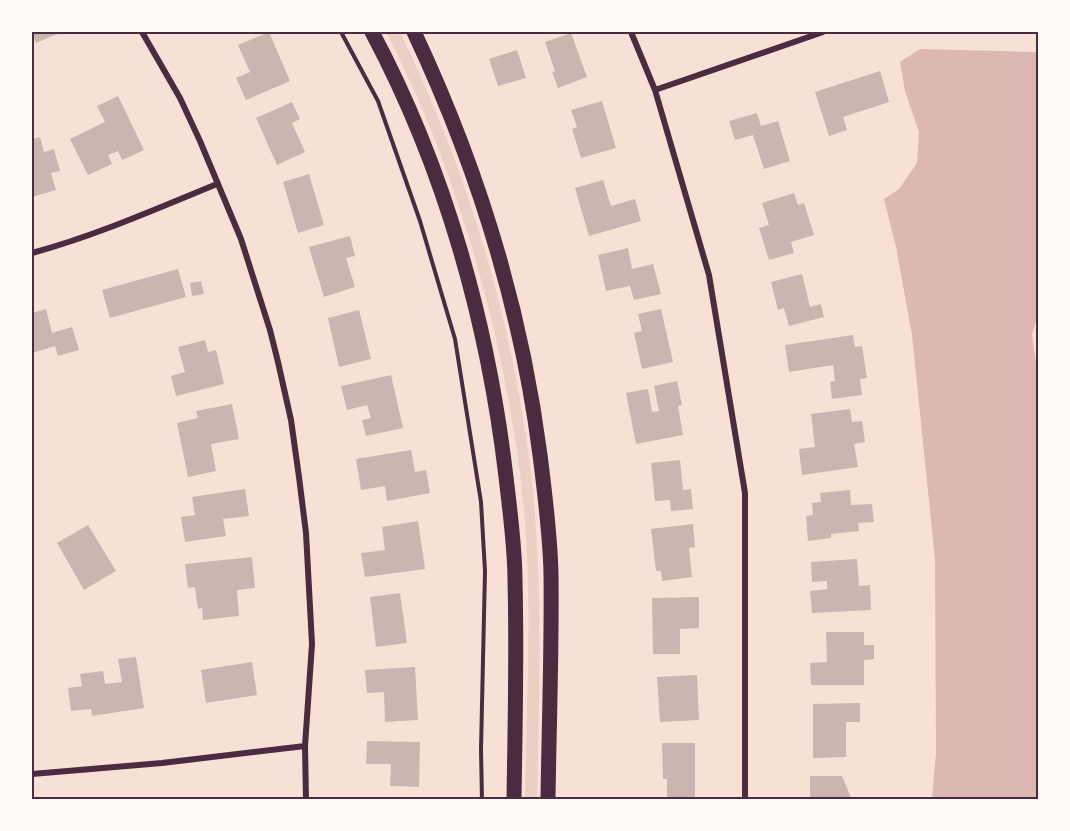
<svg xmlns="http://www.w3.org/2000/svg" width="1070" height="831" font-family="'Roboto Serif',serif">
<rect width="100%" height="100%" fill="#f7e1d7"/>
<!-- green -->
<path fill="#ebcfc5" d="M 386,32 L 400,32 C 470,175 516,332 533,491 C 543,594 539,697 537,799 L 525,799 C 526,707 532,614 525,522 C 520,458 508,393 494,330 C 469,227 435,126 386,32 Z"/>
<!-- water -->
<path fill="#dcb8b0" d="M 920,49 L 1038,52 L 1038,315 L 1032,334 L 1038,376 L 1038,799 L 932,799 L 936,752 L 935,560 L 912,335 L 896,247 L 884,199 L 899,189 L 917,163 L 919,132 L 905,91 L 900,62 Z"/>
<!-- building -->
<path fill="#ccb4b1" d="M 32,32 L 62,32 L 36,43 Z
M 269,32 L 290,81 L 246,100 L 236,78 L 250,72 L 238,45 Z
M 571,33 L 587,77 L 558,88 L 552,72 L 555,71 L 545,42 Z
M 517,50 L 526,78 L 498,86 L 489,59 Z
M 880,71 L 889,102 L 843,117 L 847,130 L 829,136 L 815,92 Z
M 118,96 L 144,150 L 122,160 L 118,151 L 108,155 L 112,164 L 88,175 L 70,139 L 105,122 L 97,106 Z
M 602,101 L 616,148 L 581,158 L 572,129 L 577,127 L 571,110 Z
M 292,102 L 300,119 L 292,123 L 305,152 L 277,165 L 256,118 Z
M 757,113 L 761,126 L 778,121 L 790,161 L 764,169 L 753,135 L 735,140 L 729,121 Z
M 40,137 L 44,152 L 54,149 L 60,171 L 51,173 L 56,190 L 32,197 L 32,139 Z
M 309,174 L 324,225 L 298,233 L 283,182 Z
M 603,180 L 611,206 L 635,199 L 641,221 L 589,236 L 575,188 Z
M 794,193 L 798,205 L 804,203 L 814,235 L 791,242 L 794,253 L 769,260 L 759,228 L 769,225 L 762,203 Z
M 350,236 L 355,256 L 346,258 L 355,287 L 324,297 L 309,247 Z
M 628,248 L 632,269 L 653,264 L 661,294 L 634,300 L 630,286 L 606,291 L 598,255 Z
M 178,269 L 186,297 L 110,318 L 102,290 Z
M 802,274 L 810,307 L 821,304 L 824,317 L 789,326 L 784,308 L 778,310 L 771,282 Z
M 201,281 L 204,294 L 192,296 L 190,283 Z
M 46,309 L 52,333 L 72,327 L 79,350 L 58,356 L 55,346 L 32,353 L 32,313 Z
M 661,309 L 673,362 L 642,369 L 634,333 L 642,331 L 638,314 Z
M 359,310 L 371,359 L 339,367 L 328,318 Z
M 853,335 L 855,347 L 862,346 L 867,378 L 860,379 L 862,395 L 832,399 L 830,382 L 835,381 L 833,365 L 789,372 L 785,345 Z
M 205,340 L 208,352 L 216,350 L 224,384 L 176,396 L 171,376 L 185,372 L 178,347 Z
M 391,375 L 403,428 L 366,436 L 362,420 L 371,418 L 367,405 L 347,410 L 341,386 Z
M 677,381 L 682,405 L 678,406 L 683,435 L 636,444 L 626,393 L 648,389 L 652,412 L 659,411 L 654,386 Z
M 232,404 L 239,439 L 211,444 L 216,471 L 188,477 L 177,423 L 198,418 L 196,411 Z
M 850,409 L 852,422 L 862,421 L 865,442 L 854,444 L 858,467 L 802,475 L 799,449 L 815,447 L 811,414 Z
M 411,450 L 415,472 L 426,470 L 430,493 L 387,501 L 385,486 L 361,490 L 356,459 Z
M 680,460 L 683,490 L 691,489 L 693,509 L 671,511 L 670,500 L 655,501 L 651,463 Z
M 245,489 L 249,516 L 223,519 L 226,536 L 185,542 L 181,517 L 195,515 L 192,497 Z
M 850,490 L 851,505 L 872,504 L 874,522 L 858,523 L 859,531 L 831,534 L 831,538 L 808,541 L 806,516 L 813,515 L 812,503 L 821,502 L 820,493 Z
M 418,521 L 425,569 L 365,577 L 361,553 L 385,550 L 382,527 Z
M 693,524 L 695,547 L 689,548 L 692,577 L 662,581 L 661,571 L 656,571 L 651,529 Z
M 88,525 L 116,571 L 84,590 L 57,543 Z
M 252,557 L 255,588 L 237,590 L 239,616 L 203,620 L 202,608 L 198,609 L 195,587 L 188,588 L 185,564 Z
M 857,559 L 859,586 L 870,585 L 871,610 L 812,613 L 810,591 L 827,589 L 827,581 L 812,582 L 811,562 Z
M 400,593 L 407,643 L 376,647 L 370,597 Z
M 699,597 L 699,628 L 680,629 L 680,654 L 653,654 L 652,598 Z
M 826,632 L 864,632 L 864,645 L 874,645 L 874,659 L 864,660 L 864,685 L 811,685 L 810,663 L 827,662 Z
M 136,657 L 144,708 L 92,716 L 91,709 L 71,711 L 68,688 L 82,686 L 80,674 L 103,671 L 105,684 L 122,682 L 118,659 Z
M 252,662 L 257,695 L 206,703 L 201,670 Z
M 415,667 L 418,720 L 385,722 L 384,692 L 367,693 L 365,670 Z
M 697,675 L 699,720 L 660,722 L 657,677 Z
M 860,703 L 860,722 L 846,722 L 846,757 L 813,758 L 813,704 Z
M 367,741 L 420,742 L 419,787 L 390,786 L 391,764 L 366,764 Z
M 662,743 L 695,743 L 695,797 L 667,798 L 667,779 L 663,779 Z
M 810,776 L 842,776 L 852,800 L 810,800 Z"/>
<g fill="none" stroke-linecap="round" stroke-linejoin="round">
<!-- path -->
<path stroke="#4a2c40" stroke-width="4" d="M 341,32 L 378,101 L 420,221 L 455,339 L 481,502 L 485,571 L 481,749 L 482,800"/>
<!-- minor -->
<path stroke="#4a2c40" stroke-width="6" d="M 142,32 L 180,98 L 200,141 L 241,239 L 270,330 L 278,362 L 291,420 L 299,477 L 306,533 L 312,644 L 305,746 L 306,800
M 631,32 L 655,90 L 709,275 L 745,493 L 745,800
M 655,90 L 823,32
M 32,253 C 95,236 156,209 217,184
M 32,774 L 162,763 L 305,746"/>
<!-- primary -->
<path stroke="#4a2c40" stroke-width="15" d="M 372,32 C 445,169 488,323 506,477 C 510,512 515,547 515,581 C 517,654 515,727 514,800
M 414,32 C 477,166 521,307 540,455 C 545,494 550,534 551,573 C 552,648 549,724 548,800"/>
</g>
<!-- border -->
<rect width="1070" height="831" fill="none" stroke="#fffaf5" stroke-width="66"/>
<rect x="33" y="33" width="1004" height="765" fill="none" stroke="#4a2c40" stroke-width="2"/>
</svg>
